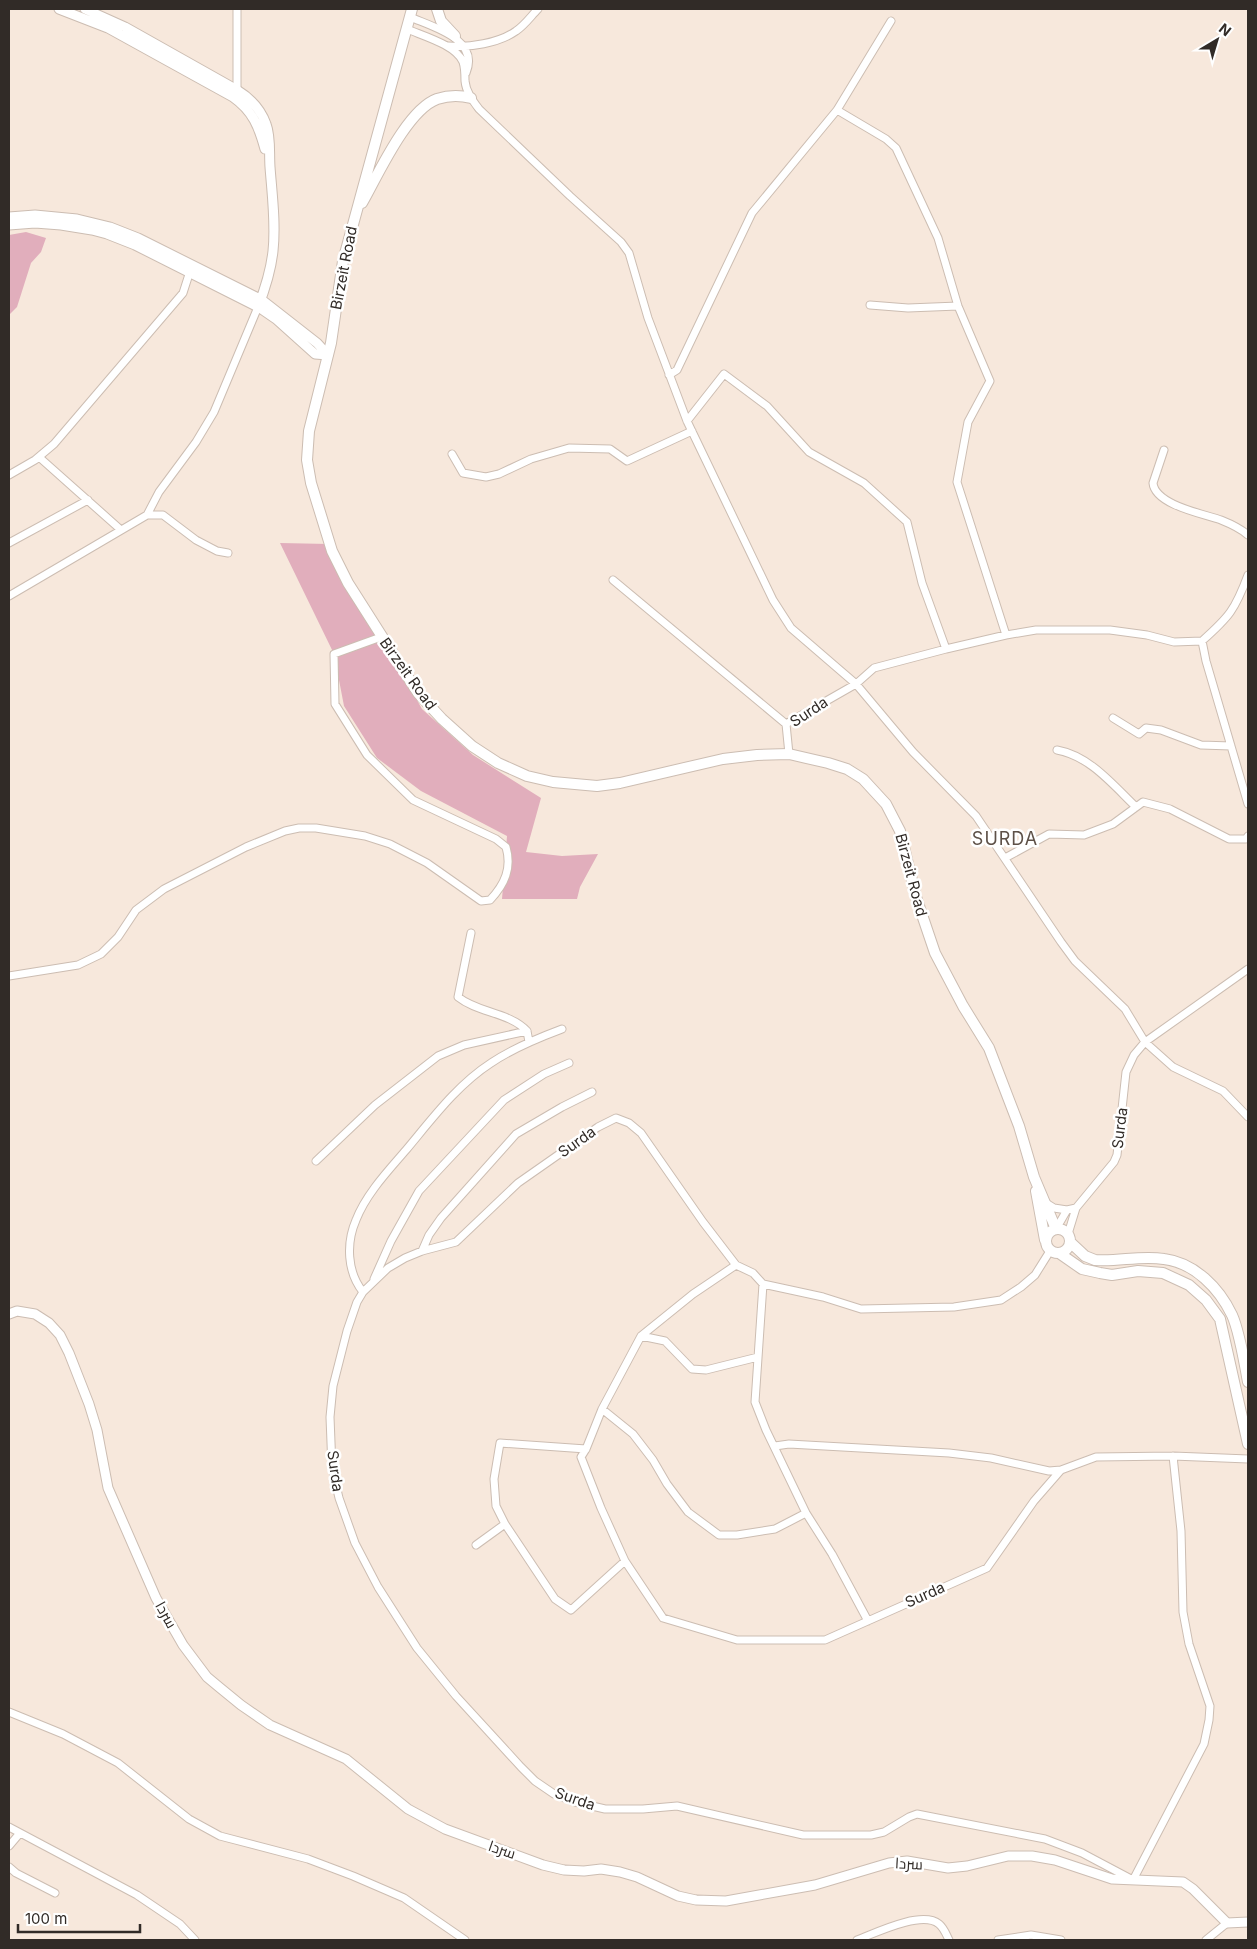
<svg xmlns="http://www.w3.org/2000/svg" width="1257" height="1949" font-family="Inter,Cairo,sans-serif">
<rect width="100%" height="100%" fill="#f7e8dc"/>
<!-- green -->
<path fill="#e1aebc" d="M 26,232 L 46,238 L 41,252 L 31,263 L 17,307 L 9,315 L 9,235 Z
M 280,543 L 329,544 L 422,709 L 473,755 L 541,798 L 526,852 L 562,856 L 598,854 L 580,887 L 577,899 L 502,899 L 507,836 L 421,791 L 377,758 L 344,706 L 334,654 Z"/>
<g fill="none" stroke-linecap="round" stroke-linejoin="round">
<defs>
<path id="minor" d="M 410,17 C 433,27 480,39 466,73
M 407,29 C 423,36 456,45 463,62 C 465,68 465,76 465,81 C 466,92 473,101 479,109 L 570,196 L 621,242 L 629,253 L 648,318 L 687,421 L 773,600 L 791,628 L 856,684 L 913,752 L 976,816 L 1061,942 L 1075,961 L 1125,1009 L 1145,1042 L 1173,1067 L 1223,1091 L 1248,1117
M 448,46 C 469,48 499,43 516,31 C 525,25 531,16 538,9
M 237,90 L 237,9
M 837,110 L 886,139 L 896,148 L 938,238 L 958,306 L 990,381 L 968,422 L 957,482 L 1006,635
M 870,305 L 908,308 L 958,306
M 669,375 L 677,370 L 752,213 L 837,110 L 891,21
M 687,421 L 724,374 L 767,406 L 809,452 L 864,483 L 907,522 L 922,583 L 946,649
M 1164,450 L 1153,483 C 1155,505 1204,514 1221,520 C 1231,524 1240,528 1248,535
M 452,454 L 463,473 L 486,477 L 499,474 L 531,459 L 569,448 L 610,449 L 627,461 L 692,431
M 39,457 L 121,530
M 9,475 L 35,460 L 54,444 L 183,293 L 191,268
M 147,515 L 159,492 L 196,442 L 214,412 L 258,307
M 9,543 L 88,500
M 613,580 L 786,724
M 9,596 L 147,515 L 163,515 L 196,540 L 217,551 L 228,553
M 1202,641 L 1206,661 L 1248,804
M 1113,718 L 1139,734 L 1146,728 L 1161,730 L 1201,745 L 1231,746
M 1057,750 C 1090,756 1113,785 1136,807
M 789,754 L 786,724 L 856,684 L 874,668 L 946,649 L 1006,635 L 1036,630 L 1110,630 L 1147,635 L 1174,642 L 1202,641 C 1229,617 1235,610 1248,575
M 1005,858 L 1049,834 L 1084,835 L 1113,824 L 1143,802 L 1170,809 L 1229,839 L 1246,839 L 1248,836
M 471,933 L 458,997 C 478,1013 509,1012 527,1031
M 9,976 L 78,965 L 101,954 L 118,937 L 136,910 L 164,889 L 246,847 L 285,831 L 299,828 L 316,828 L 365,836 L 390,844 L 427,863 L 481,901 L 490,900 C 505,884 512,868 506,847 L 496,839 L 413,800 L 367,755 L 335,704 L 334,654 L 381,637
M 316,1161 L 375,1105 L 438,1056 L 464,1045 L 527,1031 L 529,1042
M 1046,1203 L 1054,1208 L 1067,1210
M 1056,1229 L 1067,1210 L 1076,1208
M 1068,1234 L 1076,1208 L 1114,1162 L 1117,1155 L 1126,1072 L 1134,1055 L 1145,1042 L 1248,969
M 422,1251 L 429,1235 L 441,1218 L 516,1134 L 562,1107 L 592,1092
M 1050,1251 L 1035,1275 L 1021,1287 L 1001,1300 L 954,1307 L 861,1309 L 823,1297 L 763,1284 L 753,1273 L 736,1265 L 703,1222 L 641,1133 L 629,1123 L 616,1118 L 598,1127 L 518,1183 L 456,1242 L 422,1251 L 405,1258 L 388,1268 L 363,1292 L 357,1302 L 347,1331 L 333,1386 L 330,1417 L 332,1468 L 339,1498 L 355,1543 L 378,1587 L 417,1648 L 456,1696 L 521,1767 L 535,1781 L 554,1794 L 575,1802 L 605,1809 L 643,1809 L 677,1806 L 803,1835 L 871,1835 L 884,1832 L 909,1817 L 917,1814 L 1045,1839 L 1082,1853 L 1133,1880 L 1204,1744 L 1209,1720 L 1210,1706 L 1189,1644 L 1183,1612 L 1181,1531 L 1173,1456
M 736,1265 L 693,1294 L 641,1336 L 602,1409 L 586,1449 L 581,1457 L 601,1508 L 625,1561 L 663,1618 L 737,1640 L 825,1640 L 987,1568 L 1034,1501 L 1061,1470 L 1096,1457 L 1173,1456 L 1248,1459
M 374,1279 L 391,1241 L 419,1191 L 504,1100 L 544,1074 L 569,1063
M 763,1284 L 755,1402 L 766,1430 L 806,1513 L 832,1554 L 868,1621
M 363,1292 C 347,1272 346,1243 356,1220 C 366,1194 388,1171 406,1150 C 432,1119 457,1085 491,1063 C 513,1048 538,1038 562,1029
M 641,1336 L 665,1341 L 692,1369 L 706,1370 L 758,1357
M 602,1409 L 633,1434 L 653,1460 L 667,1484 L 688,1512 L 719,1535 L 737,1535 L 775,1529 L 806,1513
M 775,1446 L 789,1444 L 949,1453 L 991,1458 L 1049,1471 L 1061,1470
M 586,1449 L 500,1443 L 494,1479 L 496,1506 L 505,1524 L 555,1599 L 571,1610 L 625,1561
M 476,1545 L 505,1524
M 9,1712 L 63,1734 L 118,1763 L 189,1819 L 220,1836 L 308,1859 L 353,1876 L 404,1898 L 465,1940
M 9,1827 L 137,1895 L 180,1924 L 195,1940
M 9,1846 L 20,1833
M 9,1867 L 16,1873 L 55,1893
M 857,1940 C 875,1933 922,1910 939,1924 C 944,1928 946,1934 949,1940
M 998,1940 L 1031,1935 L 1061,1940
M 1206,1940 L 1227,1923"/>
<path id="tertiary" d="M 59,9 L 108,28 L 233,97 C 253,111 259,127 265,149
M 85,9 L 125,27 L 237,90 C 250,98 261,110 266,124 C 271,137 269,153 270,167 C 272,194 276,223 273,251 C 271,270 265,289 258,307
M 9,217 L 35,215 L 77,219 L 110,227 L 138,238 L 262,300 L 317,343 L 328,355
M 9,225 L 35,223 L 61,225 L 92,230 L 107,234 L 135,245 L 260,308 L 276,319 L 315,354 L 328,355
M 9,1314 L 17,1311 L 35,1314 L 49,1323 L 60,1335 L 69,1353 L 89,1404 L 97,1430 L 108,1488 L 156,1598 L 183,1645 L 207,1677 L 219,1687 L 241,1705 L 270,1725 L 346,1759 L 408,1809 L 445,1829 L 543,1865 L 564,1870 L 584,1871 L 601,1869 L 620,1872 L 637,1877 L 678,1896 L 696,1900 L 726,1901 L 815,1885 L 889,1863 L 907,1861 L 948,1868 L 967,1866 L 1008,1856 L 1032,1856 L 1055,1860 L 1112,1879 L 1183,1882 L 1193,1889 L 1227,1923 L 1248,1922"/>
<path id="secondary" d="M 412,9 L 343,261 L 331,343 L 309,431 L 307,460 L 311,483 L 332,551 L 348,583 L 418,693 L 442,719 L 472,746 L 498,763 L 527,776 L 553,782 L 597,786 L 620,783 L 723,759 L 757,755 L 789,754 L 828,763 L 847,769 L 863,779 L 886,804 L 900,831 L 916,897 L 935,953 L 963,1006 L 989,1048 L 1019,1126 L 1034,1177 L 1056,1229
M 437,9 L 441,21 L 455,36
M 362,203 C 378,175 407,110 437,99 C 449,95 460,95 471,98
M 1036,1191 L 1045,1240
M1046 1241a12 12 0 1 1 24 0a12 12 0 1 1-24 0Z
M 1070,1242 L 1085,1256 L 1095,1260 C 1118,1262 1141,1255 1164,1259 C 1195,1263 1219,1288 1232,1315 C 1239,1330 1245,1365 1248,1382
M 1059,1253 L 1082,1269 L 1100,1273 L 1112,1275 L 1138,1271 L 1163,1273 L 1189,1285 L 1206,1300 L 1220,1319 L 1248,1444"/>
</defs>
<!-- minor casing -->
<use href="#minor" stroke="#ccbdb2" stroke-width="9"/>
<!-- tertiary casing -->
<use href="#tertiary" stroke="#ccbdb2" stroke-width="11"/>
<!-- secondary casing -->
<use href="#secondary" stroke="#ccbdb2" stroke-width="12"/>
<!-- minor -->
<use href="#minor" stroke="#fff" stroke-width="7"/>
<!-- tertiary -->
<use href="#tertiary" stroke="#fff" stroke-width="9"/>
<!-- secondary -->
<use href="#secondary" stroke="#fff" stroke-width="10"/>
</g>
<g text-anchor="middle" stroke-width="5" stroke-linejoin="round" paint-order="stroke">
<!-- street labels -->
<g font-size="15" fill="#312b27" stroke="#fff">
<text transform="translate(344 268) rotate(-79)" y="5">Birzeit Road</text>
<text transform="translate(408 674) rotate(54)" y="5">Birzeit Road</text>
<text transform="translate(809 712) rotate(-33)" y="5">Surda</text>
<text transform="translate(911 875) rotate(75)" y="5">Birzeit Road</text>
<text transform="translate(1120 1128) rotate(-83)" y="5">Surda</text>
<text transform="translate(577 1142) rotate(-35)" y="5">Surda</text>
<text transform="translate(335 1471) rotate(82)" y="5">Surda</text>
<text transform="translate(925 1595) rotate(-24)" y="5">Surda</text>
<text transform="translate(166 1615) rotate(61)" y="5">سردا</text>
<text transform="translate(575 1799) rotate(19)" y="5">Surda</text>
<text transform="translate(502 1850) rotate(19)" y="5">سردا</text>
<text transform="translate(909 1864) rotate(3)" y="5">سردا</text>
</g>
<!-- quarter labels -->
<g font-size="18" letter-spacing="1" fill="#5e5148" stroke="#fff">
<text x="1005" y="845">SURDA</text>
</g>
</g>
<!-- border -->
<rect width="1257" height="1949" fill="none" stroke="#312b27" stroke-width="20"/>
<!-- north arrow -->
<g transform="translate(1217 40) rotate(38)" stroke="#ffffff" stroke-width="4" paint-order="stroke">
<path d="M0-4L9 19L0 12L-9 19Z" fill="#312b27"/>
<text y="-8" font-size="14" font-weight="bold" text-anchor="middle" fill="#312b27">N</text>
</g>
<!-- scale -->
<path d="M18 1924v8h122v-8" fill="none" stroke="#312b27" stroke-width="2.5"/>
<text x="25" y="1924" font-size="15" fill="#312b27" stroke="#ffffff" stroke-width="4" paint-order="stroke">100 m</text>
</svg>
